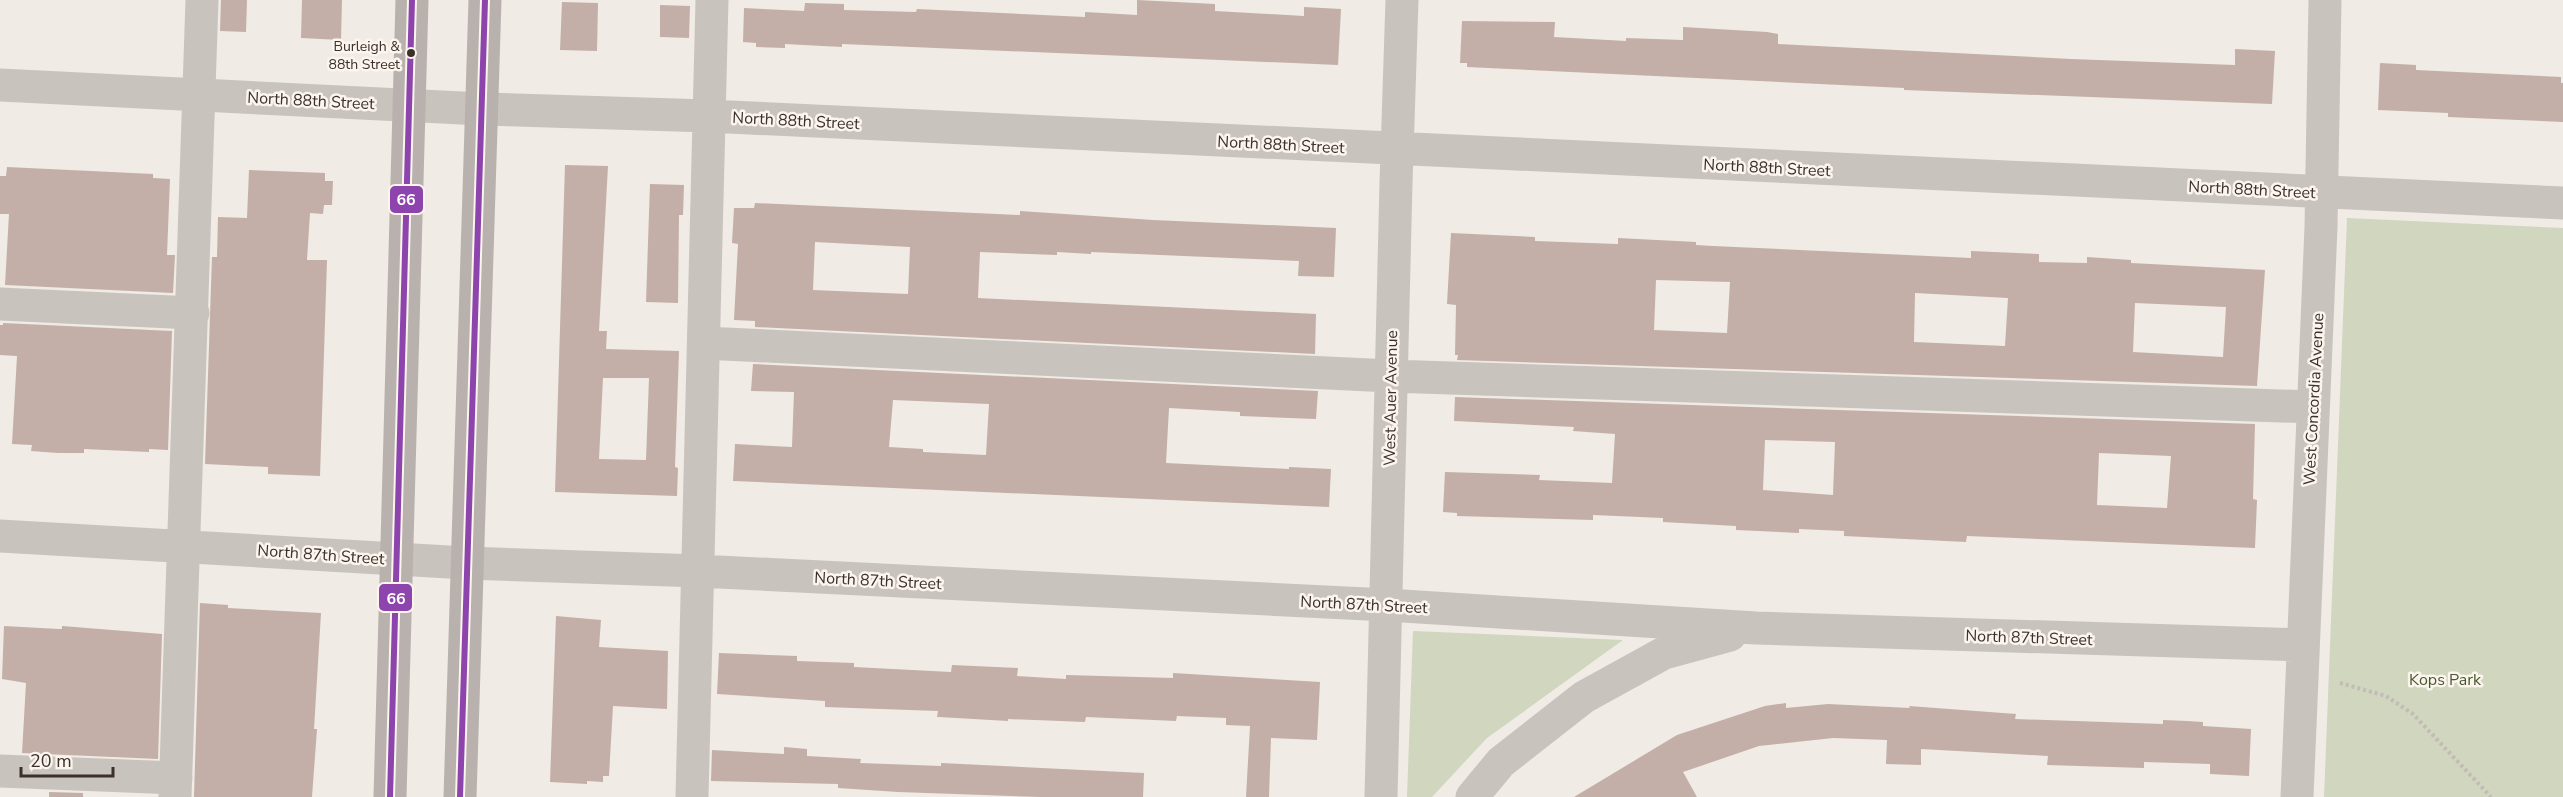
<svg xmlns="http://www.w3.org/2000/svg" width="2563" height="797" font-family="'Nunito Sans',sans-serif">
<rect width="100%" height="100%" fill="#f0ebe5"/>
<!-- green -->
<path fill="#d1d6bf" d="M 2347,218 L 2563,228 L 2563,797 L 2324,797 Z
M 1413,631 L 1623,640 L 1487,738 L 1432,797 L 1407,797 Z"/>
<!-- building -->
<path fill="#c3afa7" fill-rule="evenodd" d="M 221,0 L 247,0 L 246,32 L 220,31 Z
M 302,0 L 342,0 L 341,40 L 301,38 Z
M 1137,0 L 1215,4 L 1215,11 L 1304,16 L 1304,7 L 1341,9 L 1338,65 L 842,44 L 842,47 L 785,44 L 785,48 L 756,47 L 756,43 L 743,42 L 744,8 L 804,11 L 805,3 L 844,4 L 844,10 L 916,12 L 917,9 L 1085,17 L 1085,12 L 1137,15 Z
M 562,2 L 598,3 L 597,51 L 560,50 Z
M 660,5 L 690,6 L 689,38 L 660,37 Z
M 1462,21 L 1555,22 L 1554,37 L 1626,41 L 1626,38 L 1683,40 L 1683,27 L 1767,32 L 1778,34 L 1778,44 L 2071,59 L 2235,65 L 2235,49 L 2275,51 L 2272,104 L 1904,90 L 1904,88 L 1467,67 L 1467,63 L 1460,63 Z
M 2380,63 L 2416,65 L 2416,70 L 2561,77 L 2561,83 L 2563,83 L 2563,122 L 2448,117 L 2448,113 L 2378,110 Z
M 565,165 L 608,166 L 599,331 L 607,331 L 606,349 L 679,351 L 675,467 L 678,468 L 677,496 L 555,492 ZM 603,378 L 649,378 L 646,460 L 599,459 Z
M 7,167 L 153,174 L 153,178 L 170,179 L 167,255 L 175,255 L 173,293 L 5,285 L 9,214 L 0,214 L 0,176 L 6,176 Z
M 249,170 L 325,173 L 325,181 L 333,181 L 332,205 L 324,205 L 323,214 L 310,213 L 307,260 L 327,260 L 320,476 L 268,474 L 268,467 L 205,464 L 212,257 L 217,257 L 218,217 L 247,218 Z
M 650,184 L 684,185 L 683,215 L 679,215 L 678,303 L 646,302 Z
M 755,203 L 1020,215 L 1020,211 L 1153,220 L 1336,228 L 1334,277 L 1298,276 L 1299,261 L 1091,252 L 1091,254 L 1057,252 L 1057,255 L 980,252 L 978,298 L 1316,314 L 1315,354 L 755,327 L 755,321 L 734,320 L 738,244 L 732,243 L 734,208 L 754,208 ZM 815,242 L 910,247 L 908,294 L 813,290 Z
M 1451,233 L 1535,237 L 1535,241 L 1618,244 L 1618,238 L 1696,242 L 1696,245 L 1713,246 L 1971,258 L 1971,251 L 2039,254 L 2039,262 L 2087,263 L 2087,257 L 2131,260 L 2131,263 L 2265,270 L 2257,386 L 1457,360 L 1458,355 L 1455,355 L 1456,305 L 1447,304 ZM 1656,280 L 1730,282 L 1727,333 L 1654,330 ZM 1915,293 L 2008,298 L 2005,346 L 1914,342 ZM 2135,303 L 2226,307 L 2223,357 L 2133,352 Z
M 3,323 L 172,331 L 168,450 L 149,449 L 149,452 L 84,449 L 84,453 L 58,453 L 31,451 L 32,445 L 12,444 L 17,356 L 0,355 L 0,325 L 3,325 Z
M 753,364 L 1318,391 L 1316,419 L 1240,416 L 1240,412 L 1169,408 L 1166,463 L 1289,469 L 1289,467 L 1331,469 L 1329,507 L 733,481 L 735,444 L 792,447 L 794,392 L 751,391 ZM 893,400 L 989,404 L 986,455 L 923,452 L 923,449 L 889,447 Z
M 1455,397 L 2255,424 L 2253,499 L 2257,500 L 2255,548 L 1967,536 L 1966,542 L 1844,536 L 1844,531 L 1799,529 L 1799,533 L 1736,530 L 1736,526 L 1663,522 L 1663,518 L 1593,515 L 1593,520 L 1457,516 L 1457,513 L 1443,512 L 1445,472 L 1540,475 L 1539,480 L 1612,483 L 1615,434 L 1573,431 L 1574,427 L 1454,421 ZM 1765,440 L 1835,442 L 1833,495 L 1763,490 ZM 2099,453 L 2171,456 L 2167,508 L 2097,505 Z
M 200,603 L 228,605 L 228,608 L 321,613 L 314,729 L 317,729 L 312,797 L 194,797 Z
M 556,616 L 601,620 L 599,647 L 668,651 L 667,709 L 613,706 L 609,776 L 603,776 L 603,782 L 587,781 L 587,784 L 550,782 Z
M 4,626 L 59,629 L 62,629 L 62,626 L 162,634 L 158,759 L 22,753 L 26,683 L 2,679 Z
M 719,653 L 797,656 L 797,661 L 854,663 L 854,667 L 951,672 L 952,665 L 1018,668 L 1017,676 L 1066,679 L 1066,675 L 1173,678 L 1173,673 L 1320,682 L 1317,740 L 1271,738 L 1269,797 L 1246,797 L 1250,726 L 1226,725 L 1226,718 L 1177,716 L 1176,721 L 1086,717 L 1085,722 L 1008,719 L 1008,721 L 939,717 L 937,717 L 938,711 L 825,707 L 825,701 L 717,694 Z
M 1786,703 L 1786,708 L 1828,704 L 1910,708 L 1909,706 L 2016,714 L 2015,719 L 2163,724 L 2163,720 L 2187,721 L 2203,722 L 2203,726 L 2251,729 L 2249,776 L 2210,774 L 2210,764 L 2144,762 L 2144,768 L 2047,765 L 2048,756 L 1921,749 L 1921,765 L 1886,764 L 1887,740 L 1833,738 L 1759,746 L 1683,772 L 1697,797 L 1574,797 L 1677,735 L 1765,706 Z
M 784,747 L 807,749 L 807,756 L 861,759 L 860,763 L 941,766 L 941,763 L 1144,773 L 1143,797 L 1041,797 L 898,792 L 838,788 L 838,784 L 711,781 L 712,750 L 784,754 Z
M 49,792 L 83,793 L 83,797 L 49,797 Z"/>
<g fill="none" stroke-linecap="round" stroke-linejoin="round">
<!-- path -->
<path stroke="#c2bbb6" stroke-width="4" stroke-dasharray="3 3" stroke-linecap="butt" d="M 2340,683 L 2386,696 L 2413,714 L 2491,797"/>
<!-- minor -->
<path stroke="#c9c3be" stroke-width="33" d="M 0,85 L 482,109 L 708,116 L 2563,203
M 0,304 L 193,313
M 704,343 L 1390,376 L 2313,407
M 0,536 L 466,563 L 699,571 L 1387,605 L 1756,628 L 2302,645
M 0,771 L 176,778
M 175,797 L 202,0
M 692,797 L 712,0
M 1381,797 L 1396,183 L 1402,0
M 1472,797 L 1501,762 L 1584,697 L 1664,653 L 1730,635
M 2297,797 L 2321,227 L 2325,0"/>
<!-- major -->
<path stroke="#b8b1ad" stroke-width="33" d="M 390,797 L 412,0
M 460,797 L 485,0"/>
<defs>
<path id="bus-1" d="M 390,797 L 412,0
M 460,797 L 485,0"/>
</defs>
<!-- bus-1 casing -->
<use href="#bus-1" stroke="#fbf5ee" stroke-width="10"/>
<!-- bus-1 -->
<use href="#bus-1" stroke="#8e44ad" stroke-width="6"/>
</g>
<!-- markers -->
<circle fill="#3b302b" stroke="#fbf5ee" stroke-width="2" cx="411" cy="53" r="5"/>
<g text-anchor="middle" stroke-width="5" stroke-linejoin="round" paint-order="stroke">
<!-- bus labels -->
<g font-size="14" fill="#3b302b" stroke="#fbf5ee" text-anchor="end">
<text x="400" y="51">Burleigh &amp;<tspan x="400" dy="18">88th Street</tspan></text>
</g>
<!-- street labels -->
<g font-size="16" fill="#3b302b" stroke="#fbf5ee">
<text transform="translate(311 100) rotate(3)" y="6">North 88th Street</text>
<text transform="translate(796 120) rotate(3)" y="6">North 88th Street</text>
<text transform="translate(1281 144) rotate(3)" y="6">North 88th Street</text>
<text transform="translate(1767 167) rotate(3)" y="6">North 88th Street</text>
<text transform="translate(2252 189) rotate(3)" y="6">North 88th Street</text>
<text transform="translate(1390 398) rotate(-89)" y="6">West Auer Avenue</text>
<text transform="translate(2313 399) rotate(-87)" y="6">West Concordia Avenue</text>
<text transform="translate(321 554) rotate(4)" y="6">North 87th Street</text>
<text transform="translate(878 580) rotate(3)" y="6">North 87th Street</text>
<text transform="translate(1364 604) rotate(3)" y="6">North 87th Street</text>
<text transform="translate(2029 637) rotate(2)" y="6">North 87th Street</text>
</g>
<!-- park labels -->
<g font-size="16" fill="#4a5a2e" stroke="#fbf5ee">
<text x="2445" y="685">Kops Park</text>
</g>
</g>
<g stroke="#fbf5ee" stroke-width="2">
<rect x="389" y="185" width="35" height="29" rx="6" fill="#8e44ad"/>
<rect x="378" y="583" width="35" height="29" rx="6" fill="#8e44ad"/>
</g>
<g font-size="16" text-anchor="middle" font-weight="bold" fill="#fff">
<text x="406" y="205">66</text>
<text x="396" y="604">66</text>
</g>
<!-- scale -->
<path d="M21 767v9h92v-9" fill="none" stroke="#3b302b" stroke-width="3"/>
<text x="30" y="767" font-size="18" fill="#3b302b" stroke="#fbf5ee" stroke-width="4.5" paint-order="stroke">20 m</text>
</svg>
